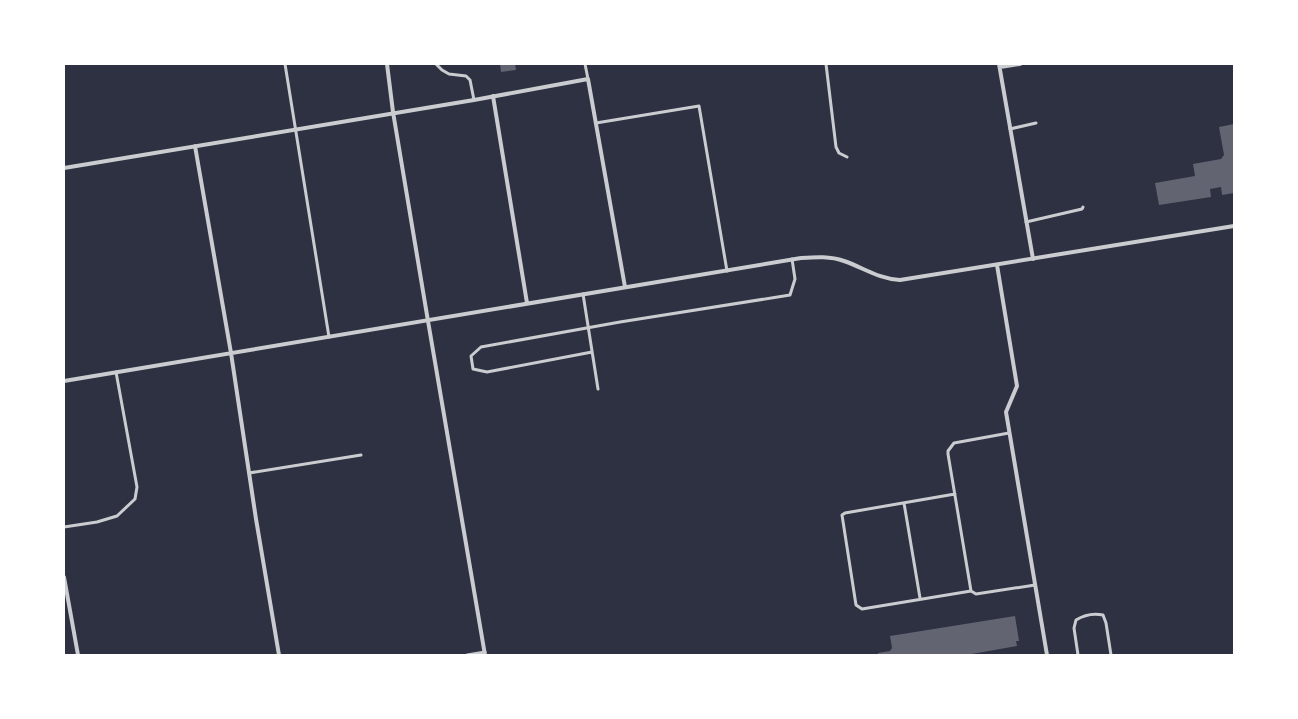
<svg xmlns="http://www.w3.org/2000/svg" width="1298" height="719" font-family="Figtree,sans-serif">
<rect width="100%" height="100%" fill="#2d3142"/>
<!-- building -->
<path fill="#626471" d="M 500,64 L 515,64 L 516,70 L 501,72 Z
M 1234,124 L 1234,193 L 1222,195 L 1221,187 L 1210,189 L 1211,197 L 1159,205 L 1155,183 L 1195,176 L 1193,164 L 1221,159 L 1224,155 L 1219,127 Z
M 1015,616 L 1019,641 L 1016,641 L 1017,646 L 966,655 L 878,655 L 878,653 L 890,651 L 892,648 L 890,636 Z"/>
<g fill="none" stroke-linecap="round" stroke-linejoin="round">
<!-- service -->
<path stroke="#caccd0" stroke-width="3" d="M 285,64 L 329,337
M 436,64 L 442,70 L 449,74 L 466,76 L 470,80 L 474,100
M 585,64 L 588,79
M 826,64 L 836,147 L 839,153 L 847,157
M 596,123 L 699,106 L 727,271
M 1010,129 L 1036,123
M 1026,222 L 1082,209 L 1083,207
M 583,294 L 598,389
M 592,352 L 487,372 L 473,369 L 471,356 L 481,347 L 620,322 L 790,295 L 795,279 L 792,259
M 1009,433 L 954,443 L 948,451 L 948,454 L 971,591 L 976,594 L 1035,585
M 249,473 L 361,455
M 955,494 L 845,513 L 842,515 L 856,605 L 862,609 L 971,591
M 904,503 L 920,598
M 64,527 L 97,522 L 117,516 L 135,499 L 137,487 L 116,372
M 467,655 L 485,652
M 1078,655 L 1074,628 L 1076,620 C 1084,615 1093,613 1103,615 L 1106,623 L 1111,655"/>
<!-- minor -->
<path stroke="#caccd0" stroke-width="4" d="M 387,64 L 393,112 L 428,321 L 485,655
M 999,64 L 1033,259
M 1000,67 L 1020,64
M 493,96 L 527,303
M 195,146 L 231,353 L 256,519 L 279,655
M 64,168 L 474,100 L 588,79 L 625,287
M 997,265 L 1017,386 L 1006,412 L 1047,655
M 64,381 L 801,258 C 816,257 830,256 844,261 C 864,268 879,279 900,280 L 1234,226
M 64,577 L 78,655"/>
</g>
<!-- border -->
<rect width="1298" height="719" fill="none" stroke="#ffffff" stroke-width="130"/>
</svg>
